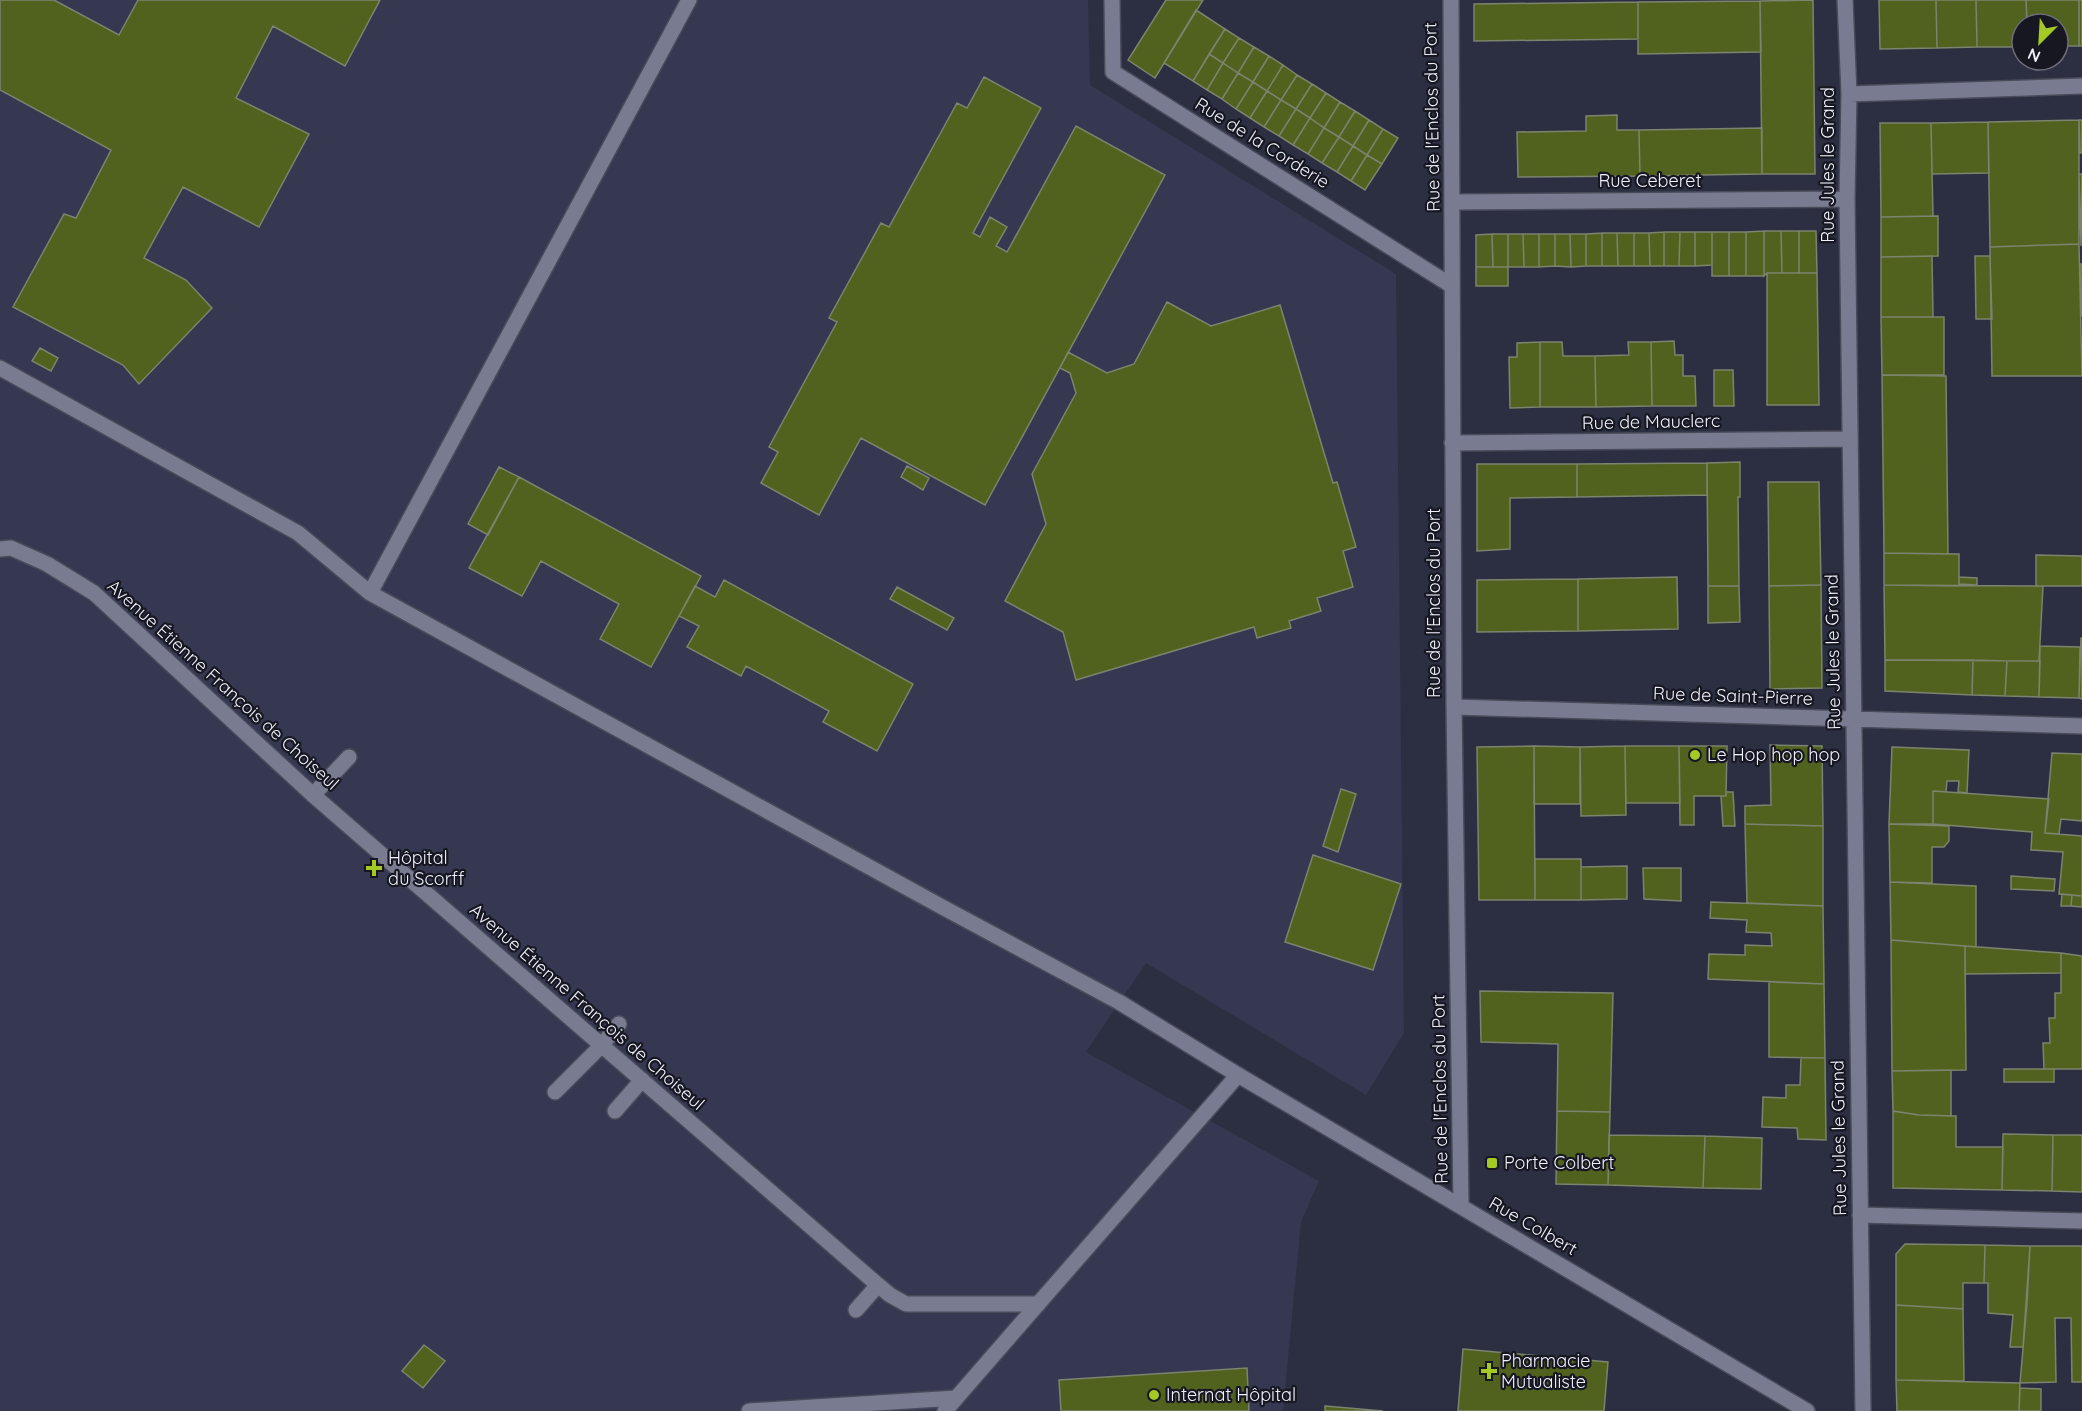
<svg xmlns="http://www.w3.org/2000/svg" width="2082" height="1411" font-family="Quicksand,sans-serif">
<rect width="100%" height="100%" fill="#2c2f41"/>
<!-- built -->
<path fill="#353850" d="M 0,0 L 1088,0 L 1090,85 L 1396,274 L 1404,1033 L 1366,1095 L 1146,963 L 1086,1052 L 1319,1181 L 1301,1222 L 1283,1411 L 0,1411 Z"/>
<!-- building -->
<path fill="#51621f" stroke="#7c836e" stroke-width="1.5" d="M 0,0 L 54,0 L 119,35 L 138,0 L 380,0 L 345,66 L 273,26 L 236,98 L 309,134 L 259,227 L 183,187 L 144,258 L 186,280 L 212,308 L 139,384 L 123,365 L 13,307 L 64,214 L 76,218 L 111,150 L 0,90 Z
M 1166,0 L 1203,0 L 1155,78 L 1128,60 Z
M 1813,0 L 1815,174 L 1762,174 L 1760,1 Z
M 1879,0 L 1936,0 L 1937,48 L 1880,49 Z
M 1936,0 L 1976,0 L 1977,47 L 1937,48 Z
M 1976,0 L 2026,0 L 2027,24 L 2022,24 L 2022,47 L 1977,47 Z
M 2026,0 L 2079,0 L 2079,46 L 2058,46 L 2058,24 L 2027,24 Z
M 2079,0 L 2082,0 L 2082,46 L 2079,46 Z
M 1760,1 L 1761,52 L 1638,54 L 1638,2 Z
M 1638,2 L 1638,39 L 1474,41 L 1474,4 Z
M 1196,10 L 1225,29 L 1193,81 L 1164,63 Z
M 1225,29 L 1239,38 L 1223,63 L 1209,54 Z
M 1239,38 L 1254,47 L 1238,73 L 1223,63 Z
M 1254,47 L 1269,56 L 1253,82 L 1238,73 Z
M 1209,54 L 1223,63 L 1207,90 L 1193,81 Z
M 1269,56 L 1283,65 L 1267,91 L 1253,82 Z
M 1223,63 L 1238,73 L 1222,99 L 1207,90 Z
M 1283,65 L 1297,75 L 1281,100 L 1267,91 Z
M 1238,73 L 1253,82 L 1236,109 L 1222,99 Z
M 1297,75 L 1312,84 L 1296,109 L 1281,100 Z
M 984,77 L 1041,108 L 973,233 L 980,237 L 990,217 L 1007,227 L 996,246 L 1007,252 L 1076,126 L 1165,175 L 985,505 L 861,438 L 819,515 L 761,483 L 778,452 L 769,447 L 837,322 L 829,318 L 881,223 L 889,227 L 957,103 L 967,108 Z
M 1253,82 L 1267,91 L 1250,118 L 1236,109 Z
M 1312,84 L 1326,93 L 1310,118 L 1296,109 Z
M 1267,91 L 1281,100 L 1264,127 L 1250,118 Z
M 1326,93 L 1340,102 L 1324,128 L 1310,118 Z
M 1281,100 L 1296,109 L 1279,136 L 1264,127 Z
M 1340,102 L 1355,111 L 1339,137 L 1324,128 Z
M 1296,109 L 1310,118 L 1293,145 L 1279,136 Z
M 1355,111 L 1369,120 L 1353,146 L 1339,137 Z
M 1617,115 L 1617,130 L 1639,130 L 1640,176 L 1518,177 L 1517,132 L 1586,131 L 1586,116 Z
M 1310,118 L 1324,128 L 1308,154 L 1293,145 Z
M 1369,120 L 1383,129 L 1367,155 L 1353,146 Z
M 2079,120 L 2082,120 L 2082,153 L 2080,153 Z
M 2079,120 L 2079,244 L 1990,247 L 1988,122 Z
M 1988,122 L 1989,173 L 1932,174 L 1931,123 Z
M 1880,123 L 1931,123 L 1933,216 L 1881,217 Z
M 1324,128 L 1339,137 L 1322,163 L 1308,154 Z
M 1762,128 L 1762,174 L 1640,176 L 1639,130 Z
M 1383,129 L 1398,138 L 1382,164 L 1367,155 Z
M 1339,137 L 1353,146 L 1337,172 L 1322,163 Z
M 1353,146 L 1367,155 L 1351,181 L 1337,172 Z
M 1367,155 L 1382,164 L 1365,190 L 1351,181 Z
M 2080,174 L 2082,174 L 2081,246 L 2079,175 Z
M 1938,216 L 1938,256 L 1881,257 L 1881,217 Z
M 1764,231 L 1781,231 L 1782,273 L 1767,273 L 1764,276 Z
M 1764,231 L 1764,276 L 1746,276 L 1746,232 Z
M 1781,231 L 1799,231 L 1799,273 L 1782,273 Z
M 1799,231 L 1816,231 L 1817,273 L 1799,273 Z
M 1664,232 L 1680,232 L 1679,266 L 1664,266 Z
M 1664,232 L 1664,266 L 1650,266 L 1649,233 Z
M 1680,232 L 1695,232 L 1695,266 L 1679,266 Z
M 1695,232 L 1712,232 L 1712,265 L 1695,266 Z
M 1712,232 L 1729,232 L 1729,276 L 1712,276 Z
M 1729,232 L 1746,232 L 1746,276 L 1729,276 Z
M 1602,233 L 1617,233 L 1618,266 L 1602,266 Z
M 1602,233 L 1602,266 L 1586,266 L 1586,234 Z
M 1617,233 L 1634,233 L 1634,266 L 1618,266 Z
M 1634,233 L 1649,233 L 1650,266 L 1634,266 Z
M 1492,234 L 1508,234 L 1508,267 L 1493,267 Z
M 1492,234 L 1493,267 L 1476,267 L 1476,235 Z
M 1508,234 L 1523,234 L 1524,267 L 1508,267 Z
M 1523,234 L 1539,234 L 1539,267 L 1524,267 Z
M 1539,234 L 1555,234 L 1555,266 L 1539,267 Z
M 1555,234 L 1570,234 L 1571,267 L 1555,266 Z
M 1570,234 L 1586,234 L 1586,266 L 1571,267 Z
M 2079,244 L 2082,376 L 1992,376 L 1990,247 Z
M 1932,256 L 1933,317 L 1881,317 L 1881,257 Z
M 1975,256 L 1990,256 L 1992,319 L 1976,319 Z
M 2080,264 L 2082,264 L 2082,316 L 2081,316 Z
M 1476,267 L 1508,267 L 1508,286 L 1476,286 Z
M 1767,273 L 1817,273 L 1819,405 L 1767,405 Z
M 1167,302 L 1211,326 L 1280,305 L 1333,483 L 1337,482 L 1356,547 L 1343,551 L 1353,587 L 1317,598 L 1321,611 L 1289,621 L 1291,628 L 1257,638 L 1254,627 L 1076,680 L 1063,632 L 1005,601 L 1046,524 L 1032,474 L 1076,393 L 1070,373 L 1060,368 L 1068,352 L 1107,373 L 1134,364 Z
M 1881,317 L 1944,317 L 1944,375 L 1882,375 Z
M 1674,341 L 1675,355 L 1683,355 L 1683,376 L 1695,376 L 1696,406 L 1652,406 L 1651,342 Z
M 1540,342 L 1562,342 L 1563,356 L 1595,356 L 1596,407 L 1540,407 Z
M 1540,342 L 1540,407 L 1510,408 L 1509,357 L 1517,357 L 1517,343 Z
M 1628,342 L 1651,342 L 1652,406 L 1596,407 L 1595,356 L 1629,355 Z
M 40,348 L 58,358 L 51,371 L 32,361 Z
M 1714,370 L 1733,370 L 1734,406 L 1714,406 Z
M 1882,375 L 1946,376 L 1948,554 L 1884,553 Z
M 1740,462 L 1740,497 L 1738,497 L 1739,586 L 1708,586 L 1707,463 Z
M 1707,463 L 1707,495 L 1577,497 L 1577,464 Z
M 1477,464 L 1577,464 L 1577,497 L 1510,498 L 1510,549 L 1477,551 Z
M 907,466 L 929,478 L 923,490 L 901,477 Z
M 499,467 L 519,477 L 488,535 L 468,524 Z
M 519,477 L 701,576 L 651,667 L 600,639 L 619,604 L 541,561 L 522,596 L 469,568 Z
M 1768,482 L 1819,482 L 1821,585 L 1769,586 Z
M 1884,553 L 1959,554 L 1959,586 L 1884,585 Z
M 2036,555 L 2082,556 L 2082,586 L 2036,586 Z
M 1677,577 L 1678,629 L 1578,631 L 1578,579 Z
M 1959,577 L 1977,578 L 1977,585 L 1959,584 Z
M 1578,579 L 1578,631 L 1477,632 L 1477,580 Z
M 724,580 L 913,684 L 877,751 L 823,722 L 829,711 L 746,666 L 741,676 L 687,647 L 699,626 L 679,616 L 695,586 L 715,597 Z
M 1821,585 L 1822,688 L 1770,689 L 1769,586 Z
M 1884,585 L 2043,586 L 2039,661 L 1885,660 Z
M 1708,586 L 1739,586 L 1740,622 L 1708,623 Z
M 897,587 L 954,618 L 947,630 L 890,599 Z
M 2081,638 L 2082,638 L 2082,699 L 2079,698 Z
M 2040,646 L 2080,647 L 2079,698 L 2039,697 Z
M 1885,660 L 1973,660 L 1972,695 L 1885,691 Z
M 1973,660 L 2007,661 L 2005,696 L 1972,695 Z
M 2007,661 L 2040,661 L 2039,697 L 2005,696 Z
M 1770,745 L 1822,746 L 1823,826 L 1745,824 L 1745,806 L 1771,805 Z
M 1534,746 L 1580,747 L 1580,804 L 1534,804 Z
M 1534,746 L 1535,900 L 1479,900 L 1477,747 Z
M 1625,746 L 1679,746 L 1680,803 L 1626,803 Z
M 1625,746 L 1626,815 L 1581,816 L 1580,747 Z
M 1679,746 L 1727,746 L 1726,796 L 1694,796 L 1694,825 L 1680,825 Z
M 1892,747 L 1969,750 L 1967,793 L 1958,792 L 1959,781 L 1947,781 L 1946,792 L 1933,791 L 1933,824 L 1889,824 Z
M 2052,753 L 2082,754 L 2082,821 L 2061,819 L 2059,834 L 2045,833 Z
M 1341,789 L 1356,794 L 1338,852 L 1323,846 Z
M 1933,791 L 2049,799 L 2045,833 L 2082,836 L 2082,896 L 2059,894 L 2063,852 L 2031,850 L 2032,832 L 1933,824 Z
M 1726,792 L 1733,792 L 1735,826 L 1723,826 L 1721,796 L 1726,796 Z
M 1745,824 L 1823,826 L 1823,906 L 1747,903 Z
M 1889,824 L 1949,826 L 1949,841 L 1944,847 L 1932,847 L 1932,883 L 1890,882 Z
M 1313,855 L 1401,884 L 1373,970 L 1285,942 Z
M 1535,859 L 1581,859 L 1581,900 L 1535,900 Z
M 1627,866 L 1627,899 L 1581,900 L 1581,867 Z
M 1643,868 L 1681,868 L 1681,901 L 1644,899 Z
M 2011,876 L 2055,879 L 2054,891 L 2011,889 Z
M 1890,882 L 1976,886 L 1976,947 L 1891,940 Z
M 2062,894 L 2072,895 L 2071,906 L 2061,906 Z
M 2072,895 L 2082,896 L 2082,907 L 2071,906 Z
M 1711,902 L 1823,906 L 1824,984 L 1708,979 L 1709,954 L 1745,955 L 1745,945 L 1772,946 L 1771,933 L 1746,932 L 1747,920 L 1710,918 Z
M 1891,940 L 1965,946 L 1966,1070 L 1892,1071 Z
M 1965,946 L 2061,953 L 2061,973 L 1965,974 Z
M 2061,953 L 2082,956 L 2082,1069 L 2044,1069 L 2043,1043 L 2050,1043 L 2049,1018 L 2055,1018 L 2055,993 L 2061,993 Z
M 1769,982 L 1824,984 L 1825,1058 L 1769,1057 Z
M 1480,991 L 1613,993 L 1610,1112 L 1557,1111 L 1558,1044 L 1481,1042 Z
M 1801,1058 L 1825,1058 L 1826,1140 L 1798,1139 L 1797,1128 L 1762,1127 L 1763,1097 L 1786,1098 L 1786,1085 L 1800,1085 Z
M 2004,1069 L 2054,1069 L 2054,1082 L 2004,1082 Z
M 1951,1070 L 1951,1116 L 1919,1115 L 1893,1111 L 1892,1071 Z
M 1557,1111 L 1610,1112 L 1608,1185 L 1556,1184 Z
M 1893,1111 L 1919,1115 L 1956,1116 L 1956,1147 L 2003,1147 L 2002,1190 L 1893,1188 Z
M 2003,1134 L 2053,1135 L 2052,1191 L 2002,1190 Z
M 1609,1135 L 1705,1136 L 1703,1188 L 1608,1185 Z
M 2053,1135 L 2082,1135 L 2082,1192 L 2052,1191 Z
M 1705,1136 L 1762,1138 L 1761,1189 L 1703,1188 Z
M 1905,1244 L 1985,1245 L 1984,1283 L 1963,1283 L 1963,1309 L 1896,1305 L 1896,1254 Z
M 1985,1245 L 2030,1246 L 2023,1347 L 2010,1347 L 2013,1315 L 1988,1313 L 1988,1283 L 1984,1283 Z
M 2030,1246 L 2082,1246 L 2082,1382 L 2072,1382 L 2071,1318 L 2055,1318 L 2056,1382 L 2020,1383 L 2027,1303 Z
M 1896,1305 L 1963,1309 L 1964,1381 L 1896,1380 Z
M 424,1345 L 445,1361 L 423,1388 L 402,1371 Z
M 1463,1349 L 1608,1362 L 1604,1411 L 1458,1411 Z
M 1247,1368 L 1249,1411 L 1061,1411 L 1059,1380 Z
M 1896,1380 L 2020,1383 L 2019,1411 L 1897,1411 Z
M 2020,1388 L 2041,1389 L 2041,1411 L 2019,1411 Z
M 1325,1406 L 1383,1411 L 1325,1411 Z"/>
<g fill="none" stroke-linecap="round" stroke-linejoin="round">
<defs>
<path id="service" d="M 0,368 L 298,533 L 370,593 L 944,908 L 1119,1002 L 1238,1075
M 370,593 L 689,0
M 313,795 L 349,757
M 555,1092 L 601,1046 L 619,1024
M 615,1111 L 642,1080
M 856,1310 L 878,1285
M 749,1411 L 956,1398
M 945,1411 L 1038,1304"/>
<path id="minor" d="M 1112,0 L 1113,72 L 1452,286
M 1451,0 L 1454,707 L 1461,1206
M 1845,0 L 1849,94 L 1847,199 L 1863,1411
M 1849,94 L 2082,86
M 1453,202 L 1847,199
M 1452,443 L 1850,439
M 0,549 L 11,548 L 47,564 L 94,593 L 313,795 L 878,1285 L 890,1295 L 906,1304 L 1038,1304 L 1238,1075 L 1807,1411
M 1454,707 L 2082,726
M 1860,1215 L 2082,1221"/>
</defs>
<!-- service casing -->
<use href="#service" stroke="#494a5a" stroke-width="18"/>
<!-- minor casing -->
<use href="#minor" stroke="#494a5a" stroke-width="18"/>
<!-- service -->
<use href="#service" stroke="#797c91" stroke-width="15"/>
<!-- minor -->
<use href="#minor" stroke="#797c91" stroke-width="15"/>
</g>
<!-- markers -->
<g fill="#a4c824" stroke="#161720" stroke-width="2">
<circle cx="1695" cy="755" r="6"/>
<path d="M371 859h6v6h6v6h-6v6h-6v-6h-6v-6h6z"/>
<rect x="1486" y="1157" width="12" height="12" rx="3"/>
<path d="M1486 1362h6v6h6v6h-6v6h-6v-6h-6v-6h6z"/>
<circle cx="1154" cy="1395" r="6"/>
</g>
<g text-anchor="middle" stroke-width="4.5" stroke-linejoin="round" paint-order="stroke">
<!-- street labels -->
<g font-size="18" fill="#eff0fd" stroke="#161720">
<text transform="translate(1432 117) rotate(-91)" y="6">Rue de l'Enclos du Port</text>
<text transform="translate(1262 143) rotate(32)" y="6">Rue de la Corderie</text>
<text transform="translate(1828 165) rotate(-90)" y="6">Rue Jules le Grand</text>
<text x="1650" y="187">Rue Ceberet</text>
<text transform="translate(1651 422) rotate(-1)" y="6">Rue de Mauclerc</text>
<text transform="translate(1434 603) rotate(-90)" y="6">Rue de l'Enclos du Port</text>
<text transform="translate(1833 652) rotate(-91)" y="6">Rue Jules le Grand</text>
<text transform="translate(223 685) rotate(42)" y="6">Avenue Étienne François de Choiseul</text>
<text transform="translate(1733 696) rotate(2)" y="6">Rue de Saint-Pierre</text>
<text transform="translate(587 1007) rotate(41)" y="6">Avenue Étienne François de Choiseul</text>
<text transform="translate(1440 1089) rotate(-91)" y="6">Rue de l'Enclos du Port</text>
<text transform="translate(1839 1138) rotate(-91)" y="6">Rue Jules le Grand</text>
<text transform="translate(1533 1226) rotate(30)" y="6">Rue Colbert</text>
</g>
<!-- poi labels -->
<g font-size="18" fill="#eff0fd" stroke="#161720" text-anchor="start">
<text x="1707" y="761">Le Hop hop hop</text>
<text x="388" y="864">Hôpital<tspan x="388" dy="21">du Scorff</tspan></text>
<text x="1504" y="1169">Porte Colbert</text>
<text x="1501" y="1367">Pharmacie<tspan x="1501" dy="21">Mutualiste</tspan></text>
<text x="1166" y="1401">Internat Hôpital</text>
</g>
</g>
<!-- north arrow -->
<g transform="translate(2040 42) rotate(204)"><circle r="28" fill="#161720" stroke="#6d6e78" stroke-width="1.5"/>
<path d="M0-4.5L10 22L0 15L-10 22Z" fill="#a4c824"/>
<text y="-9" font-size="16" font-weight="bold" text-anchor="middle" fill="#eff0fd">N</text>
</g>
</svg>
